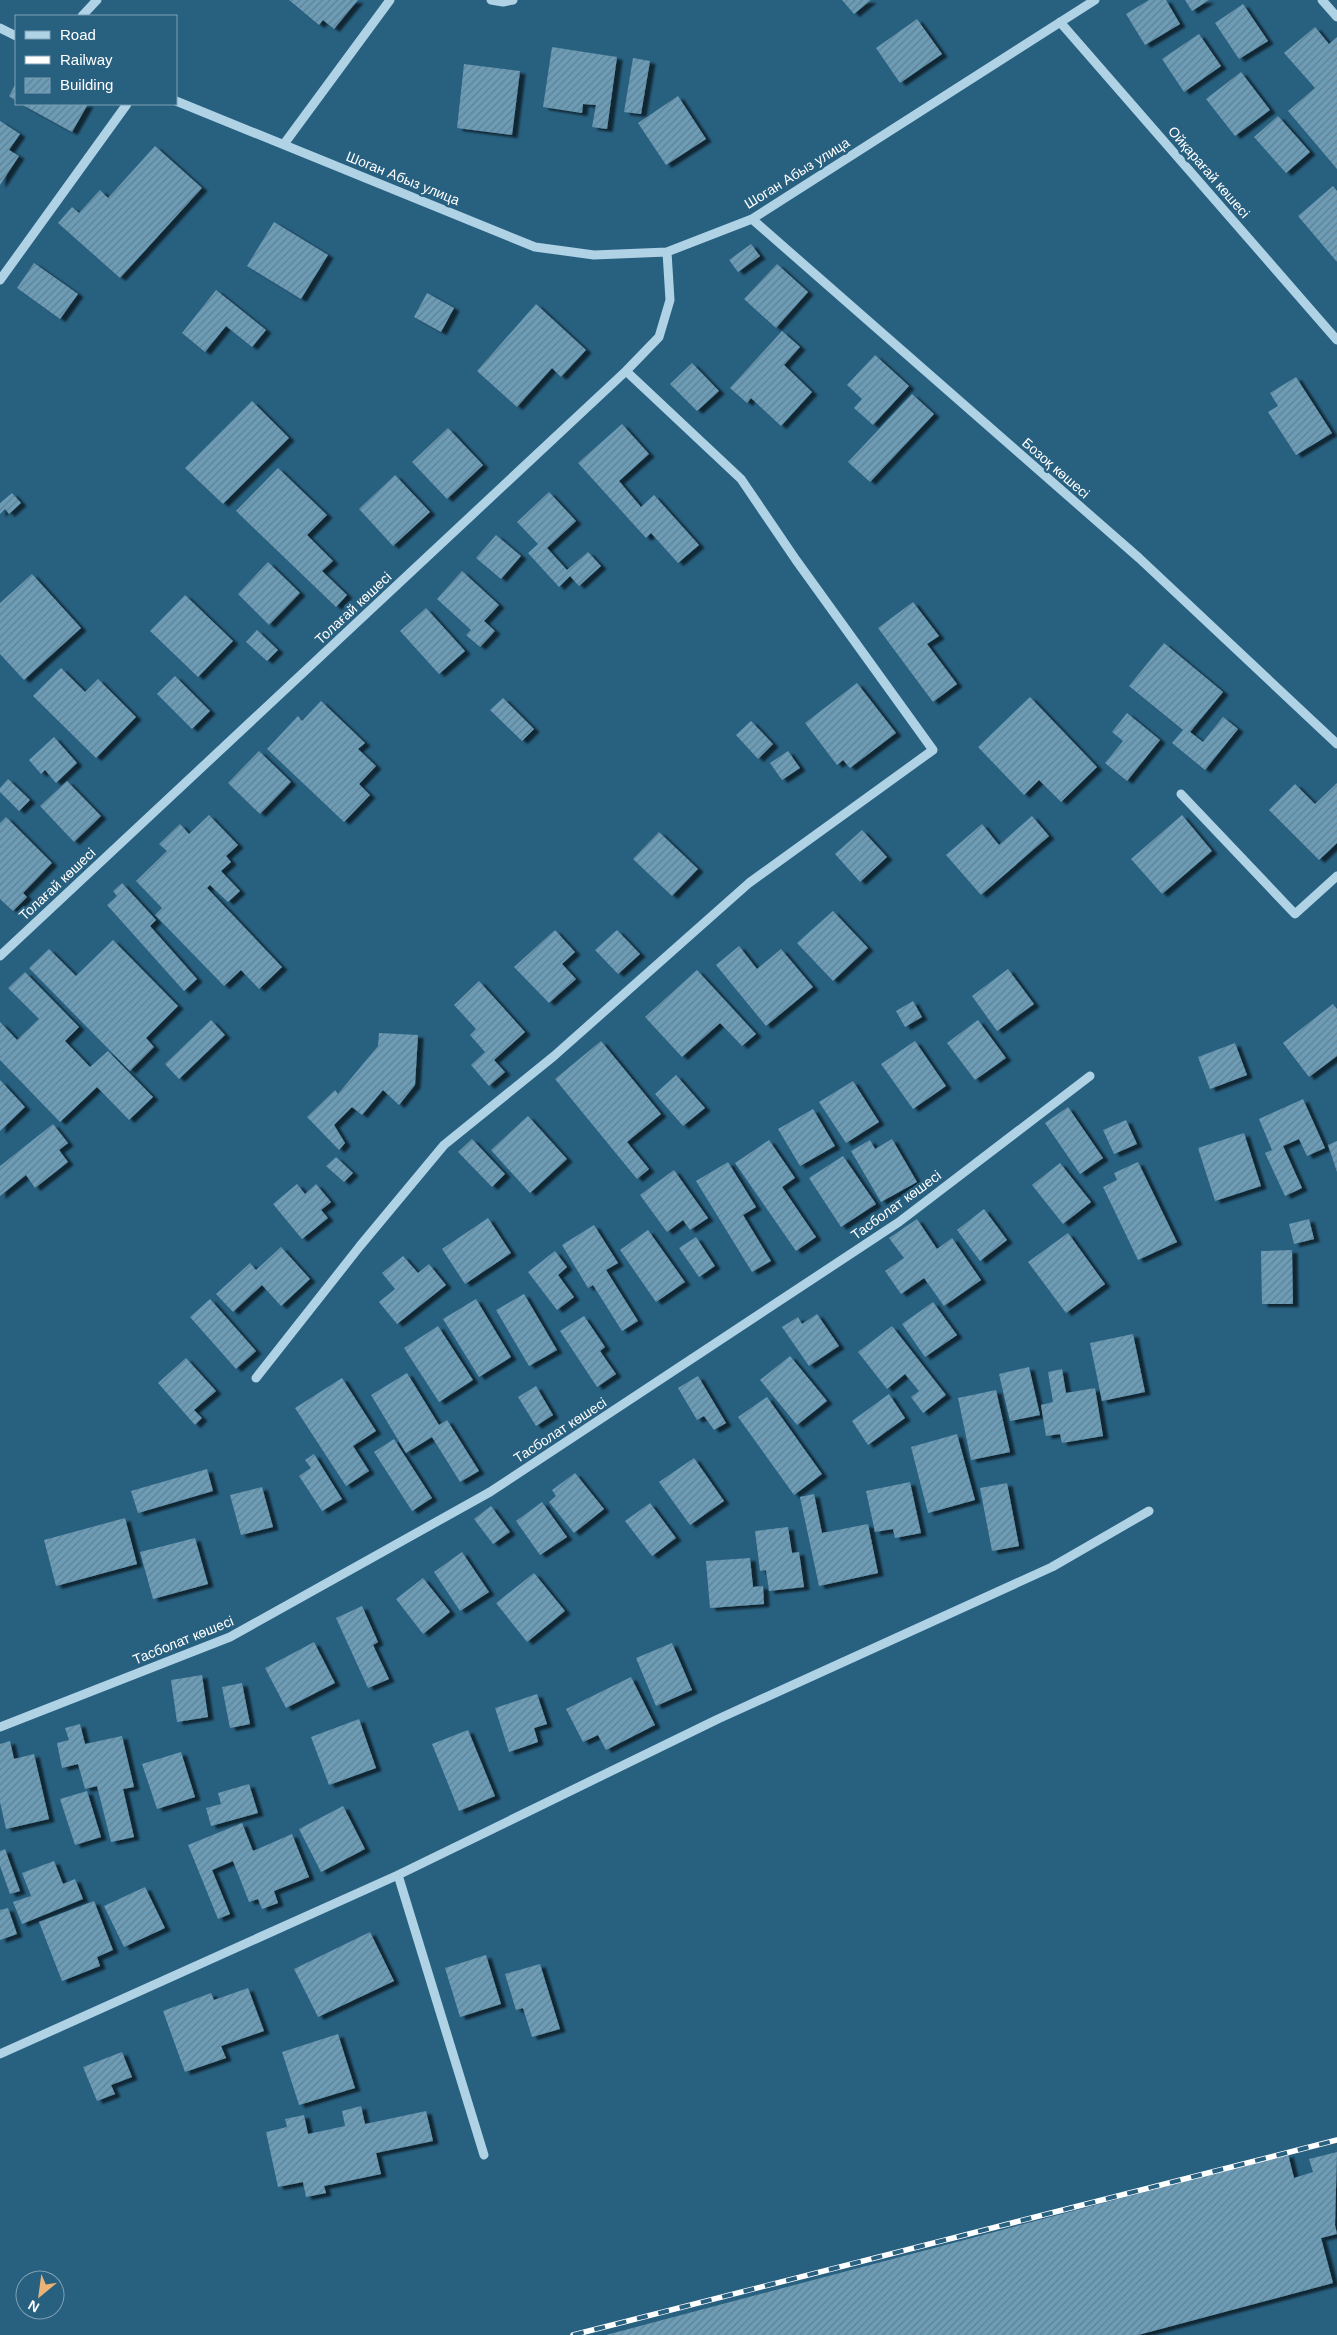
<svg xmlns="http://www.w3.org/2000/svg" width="1337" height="2335" font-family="Arial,sans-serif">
<defs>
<pattern id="building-hatch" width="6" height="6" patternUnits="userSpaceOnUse" patternTransform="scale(1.25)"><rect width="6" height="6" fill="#6c9cb6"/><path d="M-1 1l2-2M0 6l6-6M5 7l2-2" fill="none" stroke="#618091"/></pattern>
<filter id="shadow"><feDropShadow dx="5.5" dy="3" stdDeviation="1" flood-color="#0009"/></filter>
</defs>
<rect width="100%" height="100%" fill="#286080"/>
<!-- building -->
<path fill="url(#building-hatch)" filter="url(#shadow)" d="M 289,0 L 358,0 L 334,29 L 323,20 L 319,25 Z
M 842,0 L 871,0 L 854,14 Z
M 1149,0 L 1166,0 L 1180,24 L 1145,45 L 1126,14 Z
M 1185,0 L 1209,0 L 1192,11 Z
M 1243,4 L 1268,41 L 1239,59 L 1215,23 Z
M 917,19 L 942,54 L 900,83 L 876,48 Z
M 1315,27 L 1329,44 L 1337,37 L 1337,169 L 1288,111 L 1315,88 L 1284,53 Z
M 1199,34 L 1221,66 L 1184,92 L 1162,59 Z
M 552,47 L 617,57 L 607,129 L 592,127 L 596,105 L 583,104 L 582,113 L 543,107 Z
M 633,58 L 650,61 L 641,114 L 624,112 Z
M 464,64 L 520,71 L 512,135 L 457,128 Z
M 1241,72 L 1270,110 L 1235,136 L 1206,99 Z
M 16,83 L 16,101 L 9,96 Z
M 678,96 L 706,139 L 666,165 L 638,123 Z
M 21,104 L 88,104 L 72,132 Z
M 1278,116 L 1310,152 L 1286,173 L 1254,137 Z
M 0,121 L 20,134 L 9,150 L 19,156 L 0,185 Z
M 155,146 L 202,188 L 120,278 L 58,223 L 72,207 L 79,213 L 100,190 L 108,198 Z
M 1333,186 L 1337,191 L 1337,262 L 1298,216 Z
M 274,222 L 328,255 L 301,299 L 247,266 Z
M 751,244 L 760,256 L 738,272 L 729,260 Z
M 34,263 L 78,294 L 60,319 L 17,288 Z
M 777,264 L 808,292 L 776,328 L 744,299 Z
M 216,290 L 266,330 L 252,347 L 226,326 L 205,352 L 182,333 Z
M 427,293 L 454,308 L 441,332 L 414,317 Z
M 536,304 L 586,350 L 561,377 L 552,368 L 517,407 L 477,371 Z
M 782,331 L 800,347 L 784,365 L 812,392 L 781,426 L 751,398 L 747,403 L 730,388 Z
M 875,355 L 909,386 L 873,425 L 854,408 L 862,399 L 847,385 Z
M 692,363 L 719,391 L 697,411 L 670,384 Z
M 1296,377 L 1332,433 L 1296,455 L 1268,412 L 1278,406 L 1270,393 Z
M 912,394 L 934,414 L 870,482 L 848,462 Z
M 252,401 L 289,438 L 223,504 L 185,468 Z
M 622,424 L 649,454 L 619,481 L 641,507 L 654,495 L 699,545 L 678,563 L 651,533 L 646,538 L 578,463 Z
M 448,428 L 483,465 L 447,499 L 412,462 Z
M 278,468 L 327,515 L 307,535 L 333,561 L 322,571 L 347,595 L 336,607 L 236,511 Z
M 395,475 L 430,512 L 393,546 L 359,509 Z
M 549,492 L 576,521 L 547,548 L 567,570 L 588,552 L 601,566 L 579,586 L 570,576 L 559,587 L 528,553 L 538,544 L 517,522 Z
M 12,493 L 21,503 L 9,514 L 5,509 L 0,514 L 0,503 Z
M 496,535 L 521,556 L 501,579 L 476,558 Z
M 268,562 L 300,593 L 269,625 L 238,594 Z
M 462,571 L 499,605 L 484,621 L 495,631 L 480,647 L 466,635 L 471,630 L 437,599 Z
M 32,574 L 81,628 L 24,680 L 0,654 L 0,603 Z
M 185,595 L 233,641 L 198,677 L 150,631 Z
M 913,602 L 939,636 L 927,644 L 957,684 L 933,702 L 878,628 Z
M 426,608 L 465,651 L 439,674 L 400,631 Z
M 257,630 L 278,650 L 267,661 L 246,642 Z
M 1164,643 L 1223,692 L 1190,732 L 1203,742 L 1223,717 L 1238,729 L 1205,770 L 1172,743 L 1183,730 L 1129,686 Z
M 61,668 L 85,692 L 98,679 L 136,717 L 96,758 L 33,696 Z
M 175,676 L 210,711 L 192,729 L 157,694 Z
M 857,683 L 896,733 L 850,768 L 843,760 L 837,765 L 805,723 Z
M 1030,697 L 1097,767 L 1061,802 L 1039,780 L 1024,795 L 978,747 Z
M 503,698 L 534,729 L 522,741 L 490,710 Z
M 321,701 L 365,743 L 358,749 L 376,766 L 359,784 L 370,795 L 344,822 L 267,749 L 298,716 L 302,721 Z
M 1127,713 L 1160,740 L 1127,781 L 1105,763 L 1123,741 L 1112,732 Z
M 751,721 L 773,744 L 758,759 L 736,735 Z
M 54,737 L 77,763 L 56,783 L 45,770 L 41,774 L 29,760 Z
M 259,751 L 291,782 L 260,814 L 228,783 Z
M 788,751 L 800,768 L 782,780 L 770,763 Z
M 8,779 L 30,800 L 19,811 L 0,792 L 0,788 Z
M 67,781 L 101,816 L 74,842 L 40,806 Z
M 1337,783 L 1337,843 L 1319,860 L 1269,810 L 1295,784 L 1315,804 Z
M 209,815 L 238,845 L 226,856 L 231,862 L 221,871 L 240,891 L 228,902 L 210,885 L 207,888 L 282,967 L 259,989 L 241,970 L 224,986 L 155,915 L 162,908 L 136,881 L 167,851 L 159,844 L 180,824 L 189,834 Z
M 1182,815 L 1212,851 L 1162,894 L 1131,859 Z
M 1032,816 L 1049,836 L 981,895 L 946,855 L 982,824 L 999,845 Z
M 6,817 L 52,863 L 23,893 L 27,897 L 13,911 L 0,899 L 0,823 Z
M 862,830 L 887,857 L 860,882 L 835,854 Z
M 659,832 L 698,869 L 672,896 L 633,859 Z
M 122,883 L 156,920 L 150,926 L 197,979 L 184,991 L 107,905 L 117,896 L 113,891 Z
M 833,911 L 868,948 L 833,981 L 797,943 Z
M 555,930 L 575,952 L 562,964 L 576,979 L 549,1003 L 514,967 Z
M 617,930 L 640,954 L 618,974 L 595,950 Z
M 113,940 L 178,1006 L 146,1038 L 154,1047 L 130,1071 L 29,968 L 49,949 L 76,976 Z
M 739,946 L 757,969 L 781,949 L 813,987 L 766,1026 L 716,965 Z
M 1008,969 L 1034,1004 L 997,1031 L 972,996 Z
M 697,970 L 756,1034 L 742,1046 L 720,1023 L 682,1057 L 645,1017 Z
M 25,972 L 79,1027 L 65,1041 L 90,1067 L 108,1051 L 153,1097 L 129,1120 L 97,1087 L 60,1122 L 0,1060 L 0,1022 L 17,1040 L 39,1019 L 8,988 Z
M 479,981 L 525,1032 L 494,1060 L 505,1072 L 489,1086 L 471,1065 L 485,1052 L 470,1035 L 476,1029 L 454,1005 Z
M 913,1001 L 922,1017 L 905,1027 L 896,1011 Z
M 1333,1004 L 1337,1009 L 1337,1056 L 1309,1077 L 1283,1043 Z
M 211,1020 L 225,1035 L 179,1079 L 165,1064 Z
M 978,1020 L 1006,1058 L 975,1080 L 947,1043 Z
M 379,1033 L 418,1035 L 415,1085 L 399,1105 L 383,1090 L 362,1115 L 352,1107 L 334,1125 L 345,1143 L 339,1150 L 307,1117 L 335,1090 L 338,1094 L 378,1046 Z
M 601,1041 L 661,1114 L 627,1142 L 649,1169 L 637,1179 L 555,1079 Z
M 915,1041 L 946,1086 L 913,1109 L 881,1064 Z
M 1235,1043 L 1247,1075 L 1210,1089 L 1198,1057 Z
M 676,1075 L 705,1108 L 683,1126 L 655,1094 Z
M 0,1080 L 25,1107 L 0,1131 Z
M 853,1081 L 879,1122 L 846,1143 L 819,1102 Z
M 1303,1099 L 1325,1148 L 1307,1156 L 1299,1139 L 1283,1146 L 1302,1188 L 1285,1196 L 1265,1153 L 1272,1150 L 1259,1119 Z
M 1068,1107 L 1103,1158 L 1080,1174 L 1045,1123 Z
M 813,1109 L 835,1146 L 800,1166 L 778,1129 Z
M 528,1116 L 567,1159 L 530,1193 L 491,1150 Z
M 1126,1120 L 1137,1144 L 1114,1154 L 1103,1130 Z
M 53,1124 L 68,1143 L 59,1150 L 68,1162 L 35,1188 L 26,1175 L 0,1196 L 0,1166 Z
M 1244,1133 L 1261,1186 L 1215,1201 L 1198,1148 Z
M 472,1139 L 505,1174 L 492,1187 L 458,1152 Z
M 892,1139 L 917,1182 L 881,1202 L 851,1151 L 870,1140 L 875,1149 Z
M 769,1140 L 795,1178 L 782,1187 L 816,1237 L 796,1251 L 735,1163 Z
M 1337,1141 L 1337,1172 L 1328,1145 Z
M 843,1156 L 876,1204 L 841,1227 L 809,1178 Z
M 336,1157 L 353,1173 L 344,1182 L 326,1166 Z
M 728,1162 L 756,1207 L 743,1215 L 771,1261 L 752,1272 L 696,1181 Z
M 1138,1162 L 1177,1242 L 1138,1260 L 1103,1187 L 1117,1180 L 1114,1173 Z
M 1060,1163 L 1091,1202 L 1063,1224 L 1032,1185 Z
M 674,1170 L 708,1218 L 690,1230 L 683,1220 L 667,1232 L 640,1195 Z
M 297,1184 L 305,1194 L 316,1184 L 331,1202 L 321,1210 L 328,1218 L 302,1239 L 273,1204 Z
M 984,1209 L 1007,1240 L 980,1261 L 957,1230 Z
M 488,1218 L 511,1253 L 465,1284 L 442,1249 Z
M 917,1219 L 937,1249 L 952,1238 L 981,1280 L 944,1306 L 924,1278 L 901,1294 L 885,1271 L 904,1258 L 889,1238 Z
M 1309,1219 L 1314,1239 L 1294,1244 L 1289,1224 Z
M 594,1225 L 618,1263 L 606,1270 L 638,1321 L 622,1331 L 593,1285 L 588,1288 L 562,1245 Z
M 648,1230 L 685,1282 L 656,1302 L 620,1250 Z
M 1068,1233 L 1105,1284 L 1066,1313 L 1028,1262 Z
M 696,1237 L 715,1266 L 699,1277 L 679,1248 Z
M 281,1247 L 310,1279 L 281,1306 L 262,1285 L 233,1312 L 216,1294 L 250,1263 L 256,1270 Z
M 1292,1250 L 1293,1304 L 1262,1304 L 1261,1251 Z
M 555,1251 L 567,1267 L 558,1275 L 574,1297 L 557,1310 L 528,1272 Z
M 403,1256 L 418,1273 L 429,1264 L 446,1285 L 397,1324 L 379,1302 L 395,1289 L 382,1273 Z
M 524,1294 L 557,1350 L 529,1366 L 496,1310 Z
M 210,1299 L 256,1351 L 236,1369 L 190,1317 Z
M 476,1299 L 511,1357 L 479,1377 L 443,1319 Z
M 933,1302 L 957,1335 L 925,1357 L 902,1324 Z
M 817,1314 L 839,1346 L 809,1366 L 782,1327 L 798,1317 L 802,1324 Z
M 584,1316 L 605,1347 L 600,1351 L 616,1374 L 597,1387 L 560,1331 Z
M 438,1326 L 473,1380 L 439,1402 L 404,1348 Z
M 892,1326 L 946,1395 L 923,1413 L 911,1397 L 919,1391 L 905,1374 L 887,1389 L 858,1352 Z
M 1133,1334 L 1145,1392 L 1102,1401 L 1090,1343 Z
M 790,1356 L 827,1401 L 797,1425 L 760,1380 Z
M 186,1358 L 216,1391 L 194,1410 L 202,1418 L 195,1425 L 158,1383 Z
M 1029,1367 L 1040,1415 L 1010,1421 L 999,1374 Z
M 1062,1369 L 1066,1393 L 1095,1388 L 1103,1436 L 1062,1443 L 1060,1434 L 1046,1436 L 1041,1405 L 1053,1402 L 1048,1372 Z
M 407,1373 L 439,1425 L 447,1420 L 479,1471 L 460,1482 L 432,1437 L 406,1453 L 371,1395 Z
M 698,1376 L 726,1423 L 714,1430 L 704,1416 L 697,1420 L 678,1388 Z
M 342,1378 L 376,1431 L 353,1446 L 369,1471 L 346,1486 L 295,1408 Z
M 536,1386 L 553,1415 L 536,1426 L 518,1397 Z
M 996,1390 L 1010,1452 L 971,1460 L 958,1398 Z
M 889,1394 L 905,1418 L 868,1445 L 852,1421 Z
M 767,1397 L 822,1474 L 794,1495 L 738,1417 Z
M 957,1434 L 975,1500 L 928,1513 L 911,1447 Z
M 394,1439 L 432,1498 L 412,1511 L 374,1452 Z
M 314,1454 L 342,1499 L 322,1511 L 299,1476 L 311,1468 L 305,1460 Z
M 694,1458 L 724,1501 L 690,1525 L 659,1482 Z
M 207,1469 L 213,1491 L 138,1513 L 131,1491 Z
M 575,1473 L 604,1509 L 574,1533 L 549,1502 L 556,1496 L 552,1490 Z
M 910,1482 L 921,1533 L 895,1538 L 893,1529 L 875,1532 L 866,1491 Z
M 1007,1483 L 1019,1546 L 992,1551 L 980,1488 Z
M 262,1487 L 273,1527 L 241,1535 L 230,1495 Z
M 814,1494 L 822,1533 L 868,1524 L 878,1573 L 819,1586 L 800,1497 Z
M 542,1502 L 567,1537 L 540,1555 L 516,1521 Z
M 650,1503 L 676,1538 L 652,1556 L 625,1521 Z
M 491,1506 L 510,1532 L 493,1544 L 474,1519 Z
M 125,1518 L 137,1564 L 56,1586 L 44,1540 Z
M 788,1527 L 792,1553 L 799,1552 L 804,1587 L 769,1591 L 766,1570 L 760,1571 L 755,1531 Z
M 195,1538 L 208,1584 L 153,1599 L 140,1552 Z
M 462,1552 L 489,1592 L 460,1611 L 434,1572 Z
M 750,1558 L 753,1587 L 763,1586 L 764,1604 L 710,1608 L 706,1561 Z
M 534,1573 L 565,1611 L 527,1642 L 496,1603 Z
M 423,1578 L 450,1612 L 423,1634 L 396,1599 Z
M 362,1606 L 378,1642 L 373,1645 L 389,1679 L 368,1688 L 336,1618 Z
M 314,1642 L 335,1683 L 286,1708 L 265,1668 Z
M 672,1643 L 692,1690 L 656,1706 L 636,1658 Z
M 202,1675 L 208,1717 L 177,1722 L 171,1680 Z
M 631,1677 L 655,1725 L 606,1750 L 598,1735 L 583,1742 L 566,1709 Z
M 242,1683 L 250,1724 L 230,1728 L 222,1687 Z
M 537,1694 L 547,1724 L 534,1728 L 538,1742 L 509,1752 L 495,1708 Z
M 359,1719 L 376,1768 L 329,1785 L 311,1737 Z
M 80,1724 L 85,1744 L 122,1736 L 134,1787 L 123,1789 L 134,1837 L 111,1842 L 97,1786 L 85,1789 L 78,1764 L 62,1768 L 57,1743 L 69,1740 L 65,1728 Z
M 468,1730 L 495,1796 L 459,1811 L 432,1744 Z
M 10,1741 L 14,1759 L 34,1754 L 49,1819 L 6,1829 L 0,1802 L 0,1744 Z
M 181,1752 L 195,1797 L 157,1809 L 142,1764 Z
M 249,1784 L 258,1813 L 211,1826 L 206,1808 L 221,1804 L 218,1793 Z
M 87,1791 L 101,1837 L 75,1845 L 60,1799 Z
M 343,1806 L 365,1849 L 321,1872 L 299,1829 Z
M 242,1823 L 253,1851 L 292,1834 L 309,1877 L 274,1891 L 278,1903 L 262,1909 L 258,1899 L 249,1902 L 233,1861 L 212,1870 L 230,1914 L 218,1919 L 188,1845 Z
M 5,1849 L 20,1891 L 10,1894 L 0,1866 L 0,1851 Z
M 54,1861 L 63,1884 L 75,1879 L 83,1899 L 22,1924 L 13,1902 L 31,1896 L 22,1873 Z
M 145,1887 L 165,1928 L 124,1947 L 104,1906 Z
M 94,1901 L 113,1950 L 97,1957 L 100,1966 L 62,1981 L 39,1922 Z
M 8,1908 L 17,1934 L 0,1940 L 0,1910 Z
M 370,1932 L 394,1981 L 318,2017 L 294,1969 Z
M 486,1955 L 501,2004 L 460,2017 L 445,1968 Z
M 540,1964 L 560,2029 L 532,2037 L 523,2008 L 516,2010 L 505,1974 Z
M 248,1988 L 264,2031 L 221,2046 L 226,2058 L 185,2072 L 163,2011 L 211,1993 L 214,2000 Z
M 338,2034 L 355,2088 L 299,2105 L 282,2052 Z
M 122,2052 L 132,2077 L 111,2085 L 115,2094 L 97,2101 L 83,2067 Z
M 361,2106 L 365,2124 L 426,2111 L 433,2141 L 376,2153 L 381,2174 L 324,2186 L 326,2193 L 306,2197 L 303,2182 L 278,2187 L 266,2132 L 287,2127 L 285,2119 L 304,2115 L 308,2134 L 345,2126 L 342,2111 Z
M 1337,2152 L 1335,2225 L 1337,2234 L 1321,2238 L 1333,2283 L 1138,2335 L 606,2335 L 1288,2154 L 1294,2178 L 1313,2172 L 1309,2159 Z"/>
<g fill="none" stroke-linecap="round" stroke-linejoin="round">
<!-- minor -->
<path stroke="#b0d2e5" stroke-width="9" d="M 491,0 L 503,2 L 513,0
M 1322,0 L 1337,17
M 82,16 L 97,0
M 1060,22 L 1337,340
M 0,28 L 16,36
M 176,101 L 535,247 L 594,255 L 667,252 L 752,219 L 1095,0
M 284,144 L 390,0
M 752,219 L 1139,558 L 1337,744
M 0,280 L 127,104
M 1181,794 L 1295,914 L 1337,876
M 0,956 L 626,371 L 659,337 L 670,300 L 667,252
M 256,1378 L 360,1246 L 444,1145 L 554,1056 L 749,883 L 933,750 L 796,560 L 741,479 L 626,371
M 0,1727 L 230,1637 L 490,1492 L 899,1222 L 1090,1076
M 398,1875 L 484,2155
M 0,2054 L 398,1875 L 718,1719 L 1052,1567 L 1149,1511"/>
<defs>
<path id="rail" d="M 573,2335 L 1337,2140"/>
</defs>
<!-- rail casing -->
<use href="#rail" stroke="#fff" stroke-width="5.5"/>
<!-- rail -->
<use href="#rail" stroke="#286080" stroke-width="4" stroke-dasharray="11" stroke-linecap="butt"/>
</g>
<g text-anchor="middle" stroke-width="5" stroke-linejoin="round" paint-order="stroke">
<!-- street labels -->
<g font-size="14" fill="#fff" stroke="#286080">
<text transform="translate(1209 172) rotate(49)" y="5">Ойқарағай көшесі</text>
<text transform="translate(797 173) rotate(-32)" y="5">Шоган Абыз улица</text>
<text transform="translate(403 178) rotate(22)" y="5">Шоган Абыз улица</text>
<text transform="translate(1056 468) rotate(41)" y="5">Бозоқ көшесі</text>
<text transform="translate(353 608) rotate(-43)" y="5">Толағай көшесі</text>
<text transform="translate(57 884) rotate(-43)" y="5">Толағай көшесі</text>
<text transform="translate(896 1205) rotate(-36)" y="5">Тасболат көшесі</text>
<text transform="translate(560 1430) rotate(-33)" y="5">Тасболат көшесі</text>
<text transform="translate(183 1640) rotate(-22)" y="5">Тасболат көшесі</text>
</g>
</g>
<!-- legend -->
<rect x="15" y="15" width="162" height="90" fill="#286080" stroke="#7ea0b3"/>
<rect x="25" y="31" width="25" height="8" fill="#b0d2e5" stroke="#7ea0b3"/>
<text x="60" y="40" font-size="15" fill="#ffffff">Road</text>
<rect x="25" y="56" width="25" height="8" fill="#ffffff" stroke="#7ea0b3"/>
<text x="60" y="65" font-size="15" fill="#ffffff">Railway</text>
<rect x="25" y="78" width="25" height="15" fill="url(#building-hatch)" stroke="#7ea0b3"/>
<text x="60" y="90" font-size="15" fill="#ffffff">Building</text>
<!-- north arrow -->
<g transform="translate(40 2295) rotate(209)"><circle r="24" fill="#286080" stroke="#7ea0b3"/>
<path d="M0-4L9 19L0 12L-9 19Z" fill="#edb376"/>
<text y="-8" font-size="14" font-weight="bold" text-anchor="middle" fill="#ffffff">N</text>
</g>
</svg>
